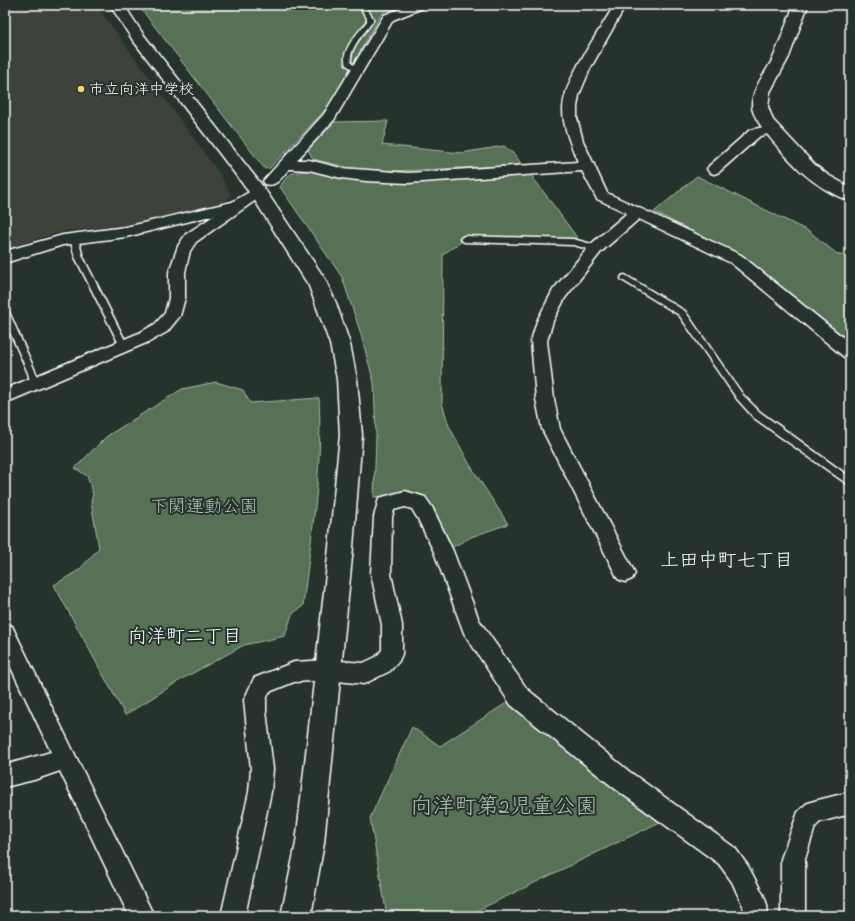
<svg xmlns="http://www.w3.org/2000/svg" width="855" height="921" font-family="'Indie Flower','Klee One',sans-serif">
<rect width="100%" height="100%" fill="#26332d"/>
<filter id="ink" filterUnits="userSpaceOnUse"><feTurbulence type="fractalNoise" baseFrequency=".025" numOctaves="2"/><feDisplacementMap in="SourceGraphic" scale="8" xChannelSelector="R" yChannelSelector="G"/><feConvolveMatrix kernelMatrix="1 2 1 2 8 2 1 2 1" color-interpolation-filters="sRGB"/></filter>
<g filter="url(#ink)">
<!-- built -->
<path fill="#3c423a" d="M 5,5 L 96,5 L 219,173 L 231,195 L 221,205 L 123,228 L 70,230 L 39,238 L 5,251 Z"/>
<!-- green -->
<path fill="#567157" stroke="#aab8ab" d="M 138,5 L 407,5 L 385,11 L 380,16 L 330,105 L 270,168 L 265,169 Z
M 388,121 L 382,145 L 461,153 L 504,146 L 515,155 L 522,165 L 396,171 L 358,170 L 313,159 L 308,150 L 334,122 Z
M 311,171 L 341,178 L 408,183 L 529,172 L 578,239 L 463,236 L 460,243 L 443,254 L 442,403 L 449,426 L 470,465 L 508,524 L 471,537 L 451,548 L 430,502 L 420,495 L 374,497 L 376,435 L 374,383 L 360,331 L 342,277 L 280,187 C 289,171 294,172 311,171 Z
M 697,176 L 810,232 L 837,254 L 850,258 L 850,343 L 792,295 L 740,255 L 654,212 Z
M 216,382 L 243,390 L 250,403 L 319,398 C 323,468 311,537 303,606 L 292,614 L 285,636 L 244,645 L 182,679 L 125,715 L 54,585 L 79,570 L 99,548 L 91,502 L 93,494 L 87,476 L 75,468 L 107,436 L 182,389 Z
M 508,702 L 664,820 L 466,916 L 387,916 L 370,818 L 412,727 L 440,746 Z"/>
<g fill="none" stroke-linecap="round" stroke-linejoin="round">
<defs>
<path id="service" d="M 358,5 L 364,5 L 373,18 L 373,21 C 364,34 349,47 351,63 L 360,69 L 361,70 L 358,72 L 346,65 C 340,49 359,33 367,21 L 367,18 Z
M 74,236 L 78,239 L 83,257 L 128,346 L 127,348 L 121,348 L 75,257 L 70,239 Z
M 464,236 L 573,239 L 599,246 L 600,248 L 596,251 L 573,245 L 464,242 L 460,239 Z
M 625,275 L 685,311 L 743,395 L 760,412 L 850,477 L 850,486 L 754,418 L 737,399 L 679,315 L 622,280 L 621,278 L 622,276 Z
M 5,309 L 9,312 L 36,373 L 38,383 L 37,385 L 31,385 L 28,373 L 5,321 Z"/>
<path id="minor" d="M 410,5 L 427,5 L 425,7 L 393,20 L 334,120 L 297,160 L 309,160 L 341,168 L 408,173 L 578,162 C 571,145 563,128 563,109 C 564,78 599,33 614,5 L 626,5 L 590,69 L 579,95 L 577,107 L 577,118 L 583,141 L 607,193 L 741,255 L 850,343 L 850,358 L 844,357 L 731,263 L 639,219 L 601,252 L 565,298 L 553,321 L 547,341 L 554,399 L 560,429 L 635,573 L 632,579 L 625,582 L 618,579 L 542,429 L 536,399 L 531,341 L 537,321 L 553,290 L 591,244 L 627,213 L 597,199 L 582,171 L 408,183 L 366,181 L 341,178 L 309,170 L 289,169 C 282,177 276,188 265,184 L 263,181 L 324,114 L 384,15 Z
M 772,125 L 777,126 L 779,129 L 777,132 L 760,136 L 719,172 L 714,174 L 709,172 L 707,169 L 709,166 L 750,130 Z
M 258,187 L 263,189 L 265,192 L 263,195 L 196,242 L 190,251 L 185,272 L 185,298 L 180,316 L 167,332 L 151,341 L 5,403 L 5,389 L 139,333 L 155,324 L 165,313 L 169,298 L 169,272 L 178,246 L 186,234 L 215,215 L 126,237 L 63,245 L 5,263 L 5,251 L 63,235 L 126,227 L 232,202 Z
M 405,491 L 425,497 L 432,507 L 453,551 L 479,620 L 527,689 L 630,772 L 735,848 L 748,866 L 764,896 L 767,905 L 768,916 L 744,916 L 743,906 L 732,882 L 719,864 L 614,788 L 511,705 L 464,633 L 434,552 L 418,519 L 412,509 L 405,507 L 394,510 L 392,517 L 391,574 L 402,625 L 402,654 L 399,661 L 390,671 L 364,684 L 329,680 L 294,682 L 269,692 L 266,700 L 266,711 L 273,769 L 271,792 L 245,916 L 221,916 L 249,792 L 251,769 L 244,700 L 254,678 L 294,662 L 329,660 L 363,663 L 376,657 L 382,650 L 382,625 L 371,574 L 374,517 L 379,498 Z
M 5,623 L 12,626 L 154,916 L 129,916 L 60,771 L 34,780 L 5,787 L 5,765 L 51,752 L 5,655 Z
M 850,792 L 850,814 L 820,822 L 815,827 L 805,859 L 805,916 L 781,916 L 781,859 L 798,812 L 806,804 L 814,801 Z"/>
<path id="tertiary" d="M 110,5 L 124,5 L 143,34 L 264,188 L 325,279 L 336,303 L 350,344 L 357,379 L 362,435 L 353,547 L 324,843 L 311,916 L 281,916 L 296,843 L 329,547 L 340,435 L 337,379 L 330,344 L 309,286 L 252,196 L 132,39 Z
M 794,5 L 808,5 L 789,57 L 770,92 L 768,107 L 773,120 L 815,165 L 828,175 L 850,187 L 850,201 C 834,196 815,184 803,173 C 791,162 752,122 752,106 C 752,87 767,72 774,56 C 781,39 787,22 794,5 Z"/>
</defs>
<!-- service casing -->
<use href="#service" stroke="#fff" stroke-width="3"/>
<!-- minor casing -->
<use href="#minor" stroke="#fff" stroke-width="3"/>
<!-- tertiary casing -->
<use href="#tertiary" stroke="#fff" stroke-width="3"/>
<!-- service -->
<use href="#service" fill="#26332d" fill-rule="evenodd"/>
<!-- minor -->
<use href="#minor" fill="#26332d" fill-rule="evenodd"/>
<!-- tertiary -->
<use href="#tertiary" fill="#26332d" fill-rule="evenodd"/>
</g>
</g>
<!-- markers -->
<circle fill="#ffd166" stroke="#26332d" stroke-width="1.5" cx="81" cy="89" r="4"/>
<g text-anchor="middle" stroke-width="4" stroke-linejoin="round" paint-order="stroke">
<!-- far-poi labels -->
<g font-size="15" fill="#fff" stroke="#26332d" text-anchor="start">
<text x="89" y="94">市立向洋中学校</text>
</g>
<!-- park labels -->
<g font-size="18" fill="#b3bfb3" stroke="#26332d">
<text x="204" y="512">下関運動公園</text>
</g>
<!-- neighbourhood labels -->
<g font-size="19" fill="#fff" stroke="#26332d">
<text x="727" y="566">上田中町七丁目</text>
<text x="185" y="642">向洋町二丁目</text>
</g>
<!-- near-park labels -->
<g font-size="22" fill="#b3bfb3" stroke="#26332d">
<text x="504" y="813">向洋町第2児童公園</text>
</g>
</g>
<!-- margin -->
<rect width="855" height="921" fill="none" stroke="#26332d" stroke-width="20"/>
<rect x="10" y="10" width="835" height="901" fill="none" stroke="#fff" stroke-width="1.5" filter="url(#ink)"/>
</svg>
